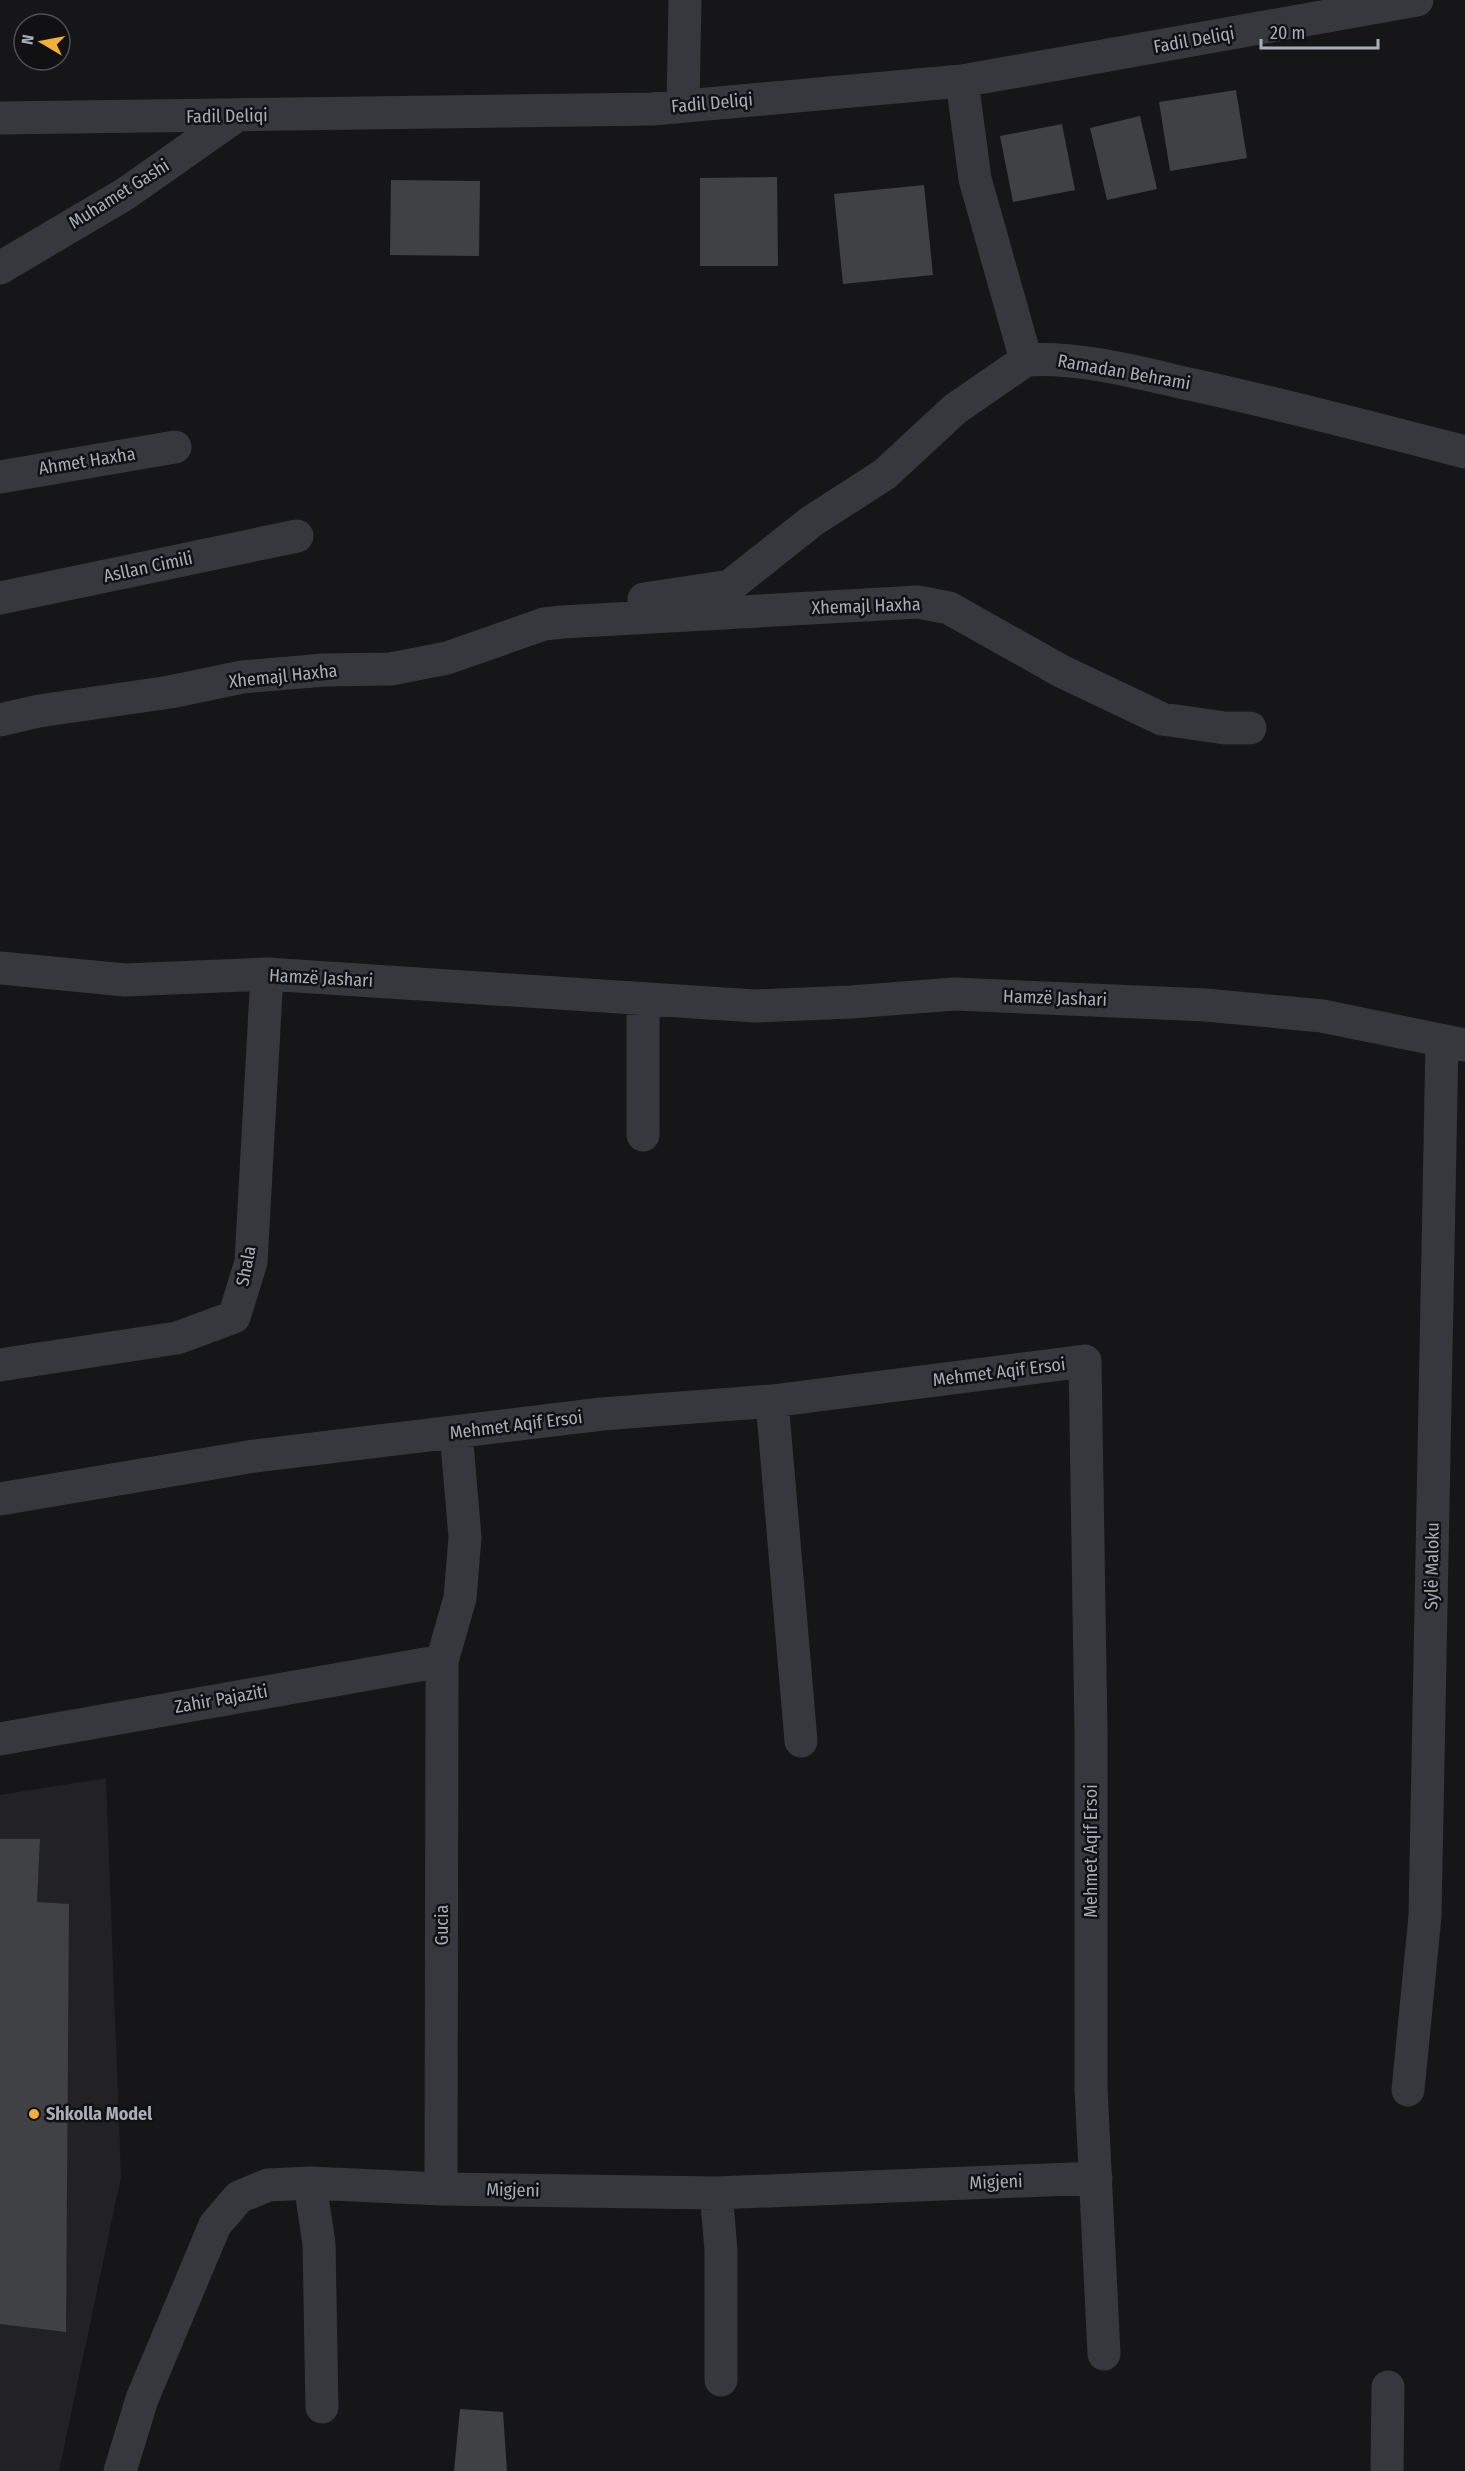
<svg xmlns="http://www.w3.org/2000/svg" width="1465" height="2471" font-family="'Fira Sans Condensed',sans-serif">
<rect width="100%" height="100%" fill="#161618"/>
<!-- built -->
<path fill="#222225" d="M 106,1778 L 121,2177 L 59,2471 L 0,2471 L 0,1795 Z"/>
<!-- building -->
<path fill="#404145" d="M 1236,90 L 1247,158 L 1170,171 L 1159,102 Z
M 1140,116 L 1157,189 L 1107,200 L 1090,128 Z
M 1062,124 L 1075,190 L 1013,202 L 1000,136 Z
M 777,177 L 778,266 L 700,266 L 700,178 Z
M 391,180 L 480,181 L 479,256 L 390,255 Z
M 924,185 L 933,275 L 843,284 L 834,194 Z
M 0,1839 L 40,1839 L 37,1902 L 69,1904 L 66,2332 L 0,2324 Z
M 460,2409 L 503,2412 L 507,2471 L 454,2471 Z"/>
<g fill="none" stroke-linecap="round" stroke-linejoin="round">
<!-- minor -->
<path stroke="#37383d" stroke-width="33" d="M 962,81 L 975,179 L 1026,360 C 1081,357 1136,372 1189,384 C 1282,404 1373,428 1465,452
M 683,106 L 685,0
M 0,118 L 652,109 L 962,81 L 1417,0
M 0,268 L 125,194 L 236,116
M 0,477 L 175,447
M 0,598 L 297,536
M 644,599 L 730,586 L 812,521 L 885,474 L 955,409 L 1026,360
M 0,720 L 39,711 L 170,692 L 242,677 L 324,670 L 391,669 L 447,658 L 544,624 L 562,622 L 918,602 L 949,608 L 1061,671 L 1162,719 L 1225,728 L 1250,728
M 0,968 L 125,980 L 267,974 L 755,1006 L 851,1002 L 955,994 L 1206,1005 L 1322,1016 L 1465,1045
M 643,999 L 643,1135
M 0,1365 L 177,1338 L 234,1317 L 251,1262 L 267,974
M 772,1401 L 801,1741
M 0,1499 L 254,1456 L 602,1414 L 772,1401 L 1085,1361 L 1091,1732 L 1091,2088 L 1104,2354
M 0,1739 L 442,1661
M 1408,2090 L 1425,1916 L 1442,1042
M 310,2183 L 319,2244 L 322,2407
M 441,2189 L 442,1661 L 460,1598 L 465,1537 L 456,1432
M 716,2193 L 721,2250 L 721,2380
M 120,2471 L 142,2399 L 215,2225 L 239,2197 L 268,2185 L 310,2183 L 441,2189 L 716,2193 L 1096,2178
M 1387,2471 L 1388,2387"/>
</g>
<!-- markers -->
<circle fill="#f2b134" stroke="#111113" stroke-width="2" cx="34" cy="2114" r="6"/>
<g text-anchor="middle" stroke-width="5" stroke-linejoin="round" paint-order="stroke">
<!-- street labels -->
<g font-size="18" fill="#a8adb8" stroke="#111113">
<text transform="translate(1194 40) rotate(-10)" y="6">Fadil Deliqi</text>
<text transform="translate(712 103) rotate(-5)" y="6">Fadil Deliqi</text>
<text transform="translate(227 116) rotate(-1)" y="6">Fadil Deliqi</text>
<text transform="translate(119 194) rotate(-32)" y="6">Muhamet Gashi</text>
<text transform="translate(1124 372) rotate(10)" y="6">Ramadan Behrami</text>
<text transform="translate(87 461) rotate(-9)" y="6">Ahmet Haxha</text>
<text transform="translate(148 567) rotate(-12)" y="6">Asllan Cimili</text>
<text transform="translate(866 606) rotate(-2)" y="6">Xhemajl Haxha</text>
<text transform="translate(283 676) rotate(-6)" y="6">Xhemajl Haxha</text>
<text transform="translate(321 978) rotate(3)" y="6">Hamzë Jashari</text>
<text transform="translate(1055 998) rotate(2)" y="6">Hamzë Jashari</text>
<text transform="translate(246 1266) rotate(-79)" y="6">Shala</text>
<text transform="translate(999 1372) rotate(-7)" y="6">Mehmet Aqif Ersoi</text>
<text transform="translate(516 1425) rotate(-7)" y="6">Mehmet Aqif Ersoi</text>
<text transform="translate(1432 1566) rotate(-89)" y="6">Sylë Maloku</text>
<text transform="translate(221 1699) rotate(-10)" y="6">Zahir Pajaziti</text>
<text transform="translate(1091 1851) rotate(-90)" y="6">Mehmet Aqif Ersoi</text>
<text transform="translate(442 1925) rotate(-90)" y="6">Gucia</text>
<text transform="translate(996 2182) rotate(-2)" y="6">Migjeni</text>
<text transform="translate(513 2190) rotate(1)" y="6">Migjeni</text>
</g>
<!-- poi labels -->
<g font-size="18" font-weight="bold" fill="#a8adb8" stroke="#111113" text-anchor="start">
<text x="46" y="2120">Shkolla Model</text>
</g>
</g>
<!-- north arrow -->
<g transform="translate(42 42) rotate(280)"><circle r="28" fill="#111113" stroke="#4d4f55" stroke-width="1.5"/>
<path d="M0-4.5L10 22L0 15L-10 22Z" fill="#f2b134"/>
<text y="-9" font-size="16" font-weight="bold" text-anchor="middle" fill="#a8adb8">N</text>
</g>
<!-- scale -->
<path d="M1261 39v9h117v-9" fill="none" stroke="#a8adb8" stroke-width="3"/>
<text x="1270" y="39" font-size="18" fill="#a8adb8" stroke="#111113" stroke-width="4.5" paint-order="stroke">20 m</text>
</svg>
